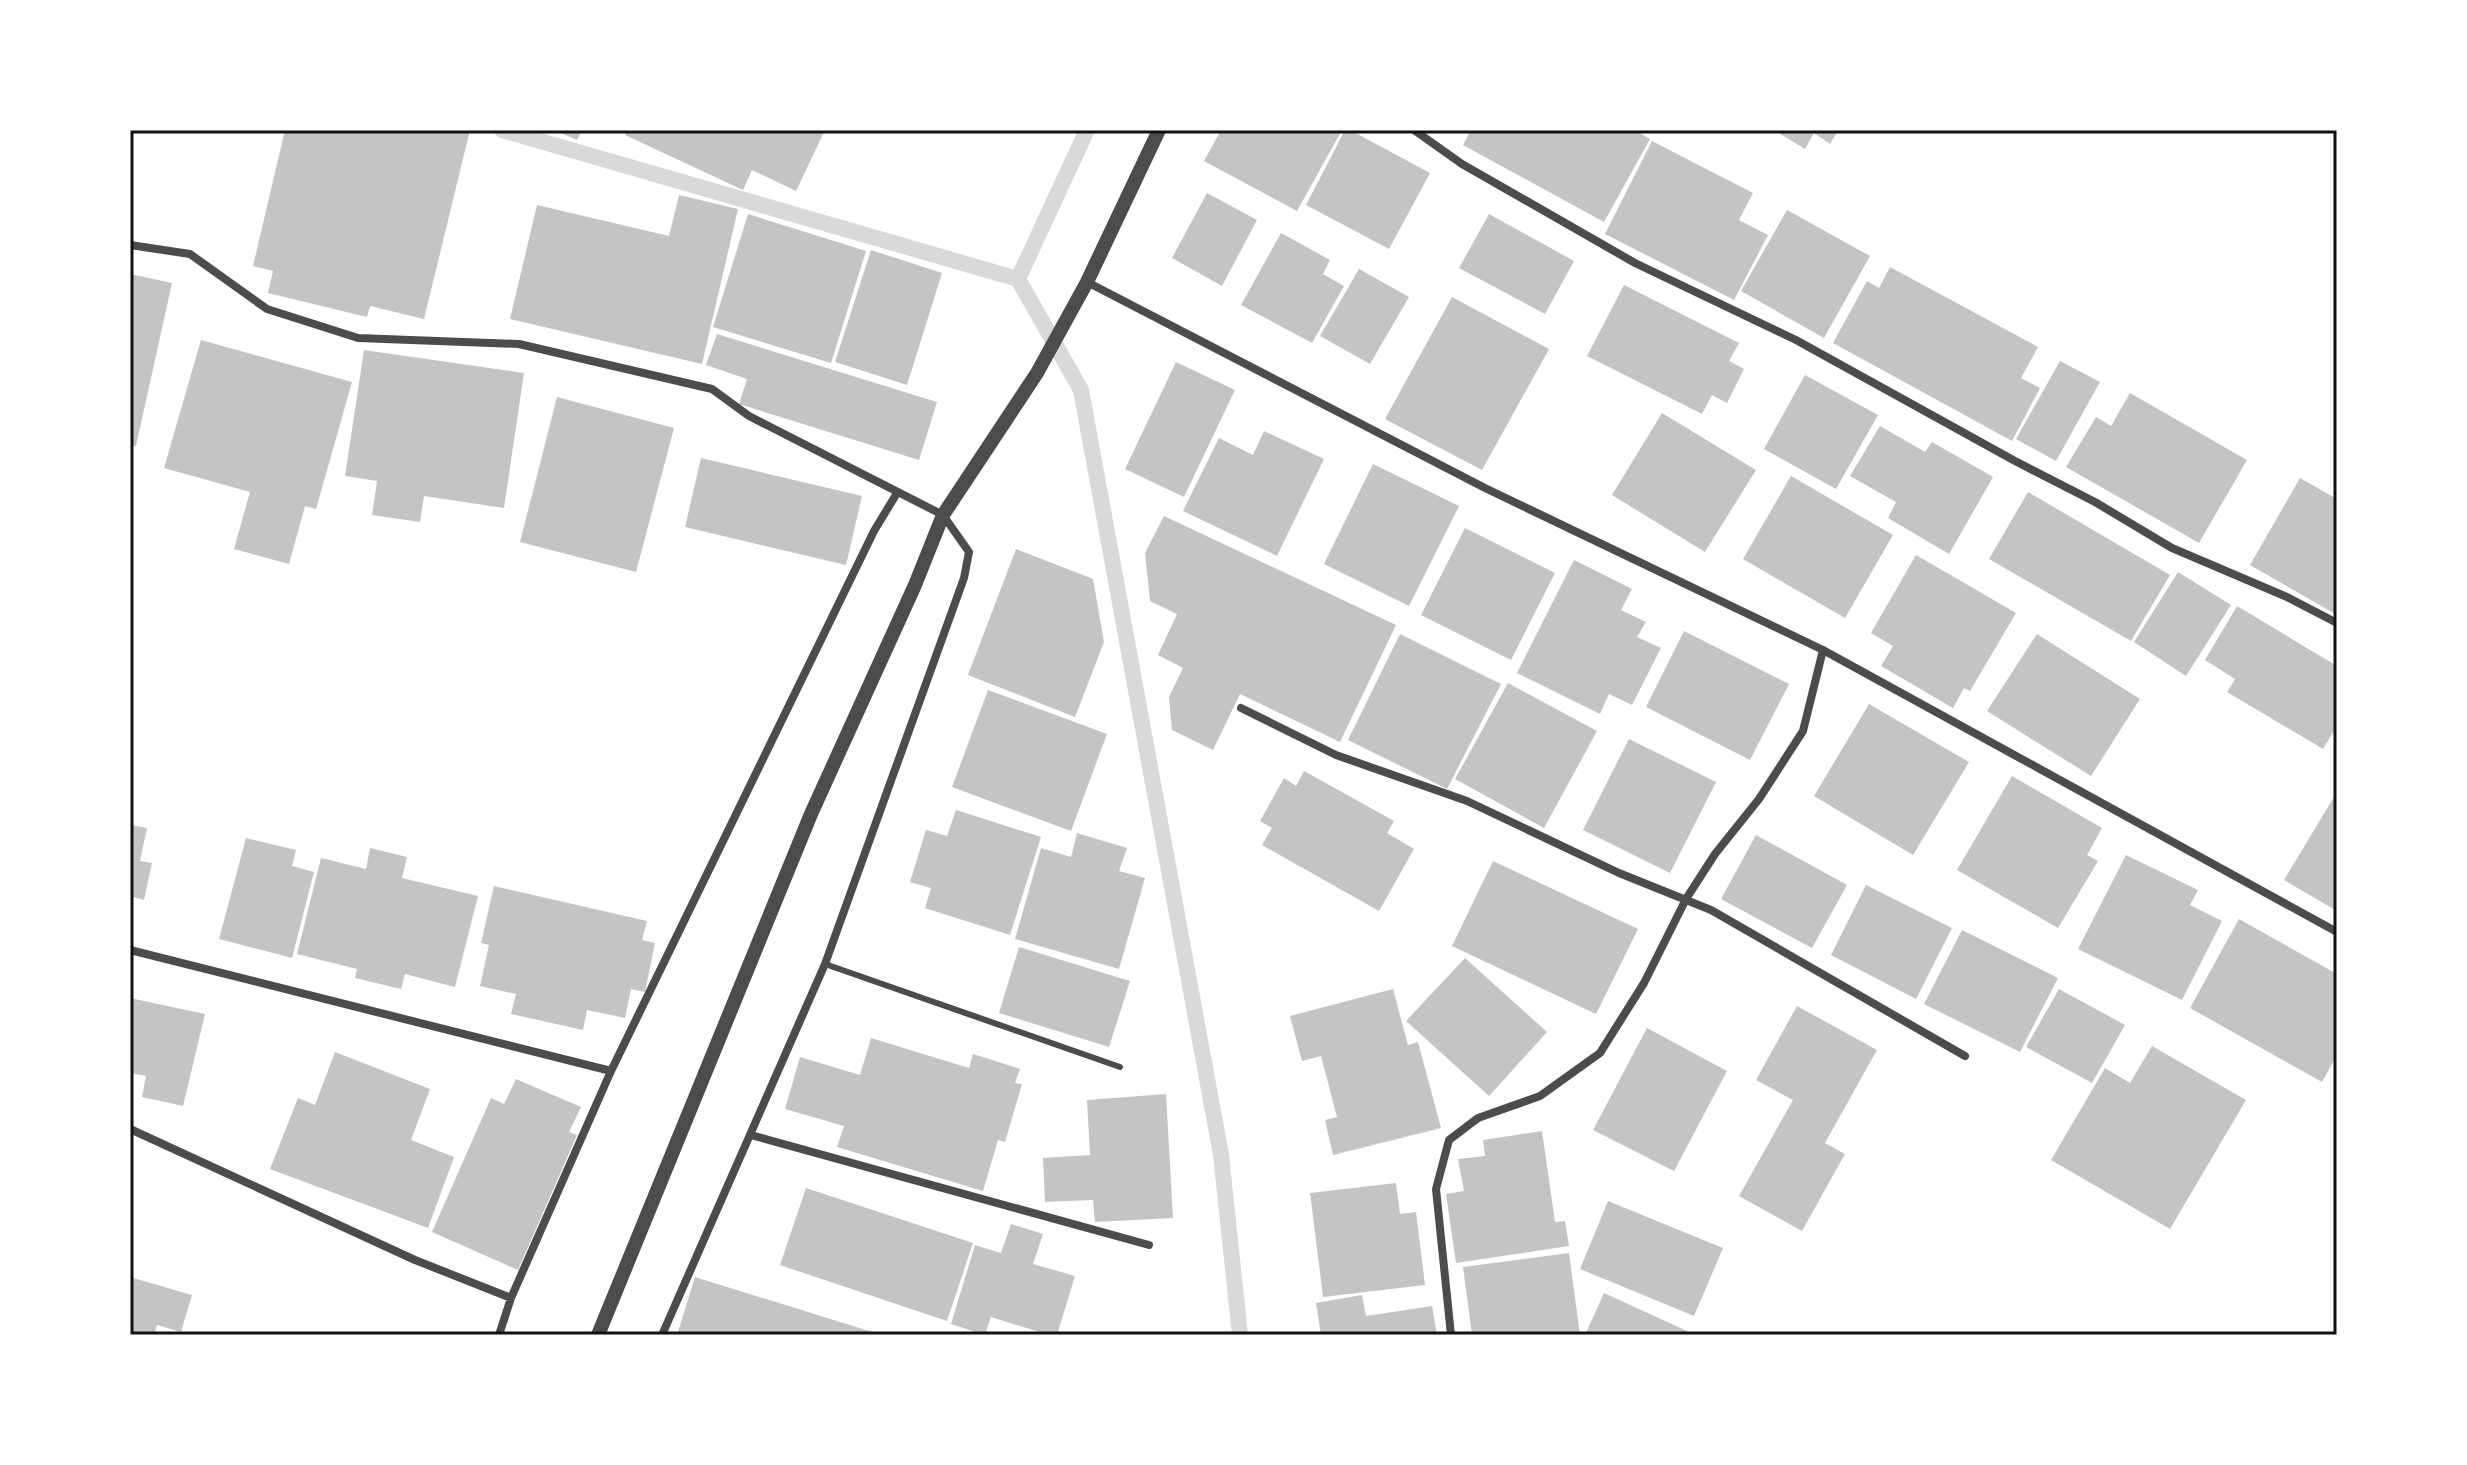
<svg xmlns="http://www.w3.org/2000/svg" width="2467" height="1465" font-family="'Open Sans',sans-serif">
<rect width="100%" height="100%" fill="#fff"/>
<g fill="none" stroke-linecap="round" stroke-linejoin="round">
<!-- stream -->
<path stroke="#d9d9d9" stroke-width="16" d="M 502,130 L 1018,279
M 1018,279 L 1081,390 L 1221,1155 L 1240,1335
M 1018,279 L 1087,130"/>
</g>
<!-- building -->
<path fill="#c4c4c4" d="M 285,130 L 470,130 L 424,319 L 370,306 L 367,317 L 268,293 L 273,271 L 253,266 Z
M 554,130 L 582,130 L 577,140 Z
M 627,130 L 825,130 L 796,191 L 752,170 L 743,190 L 625,135 Z
M 1221,130 L 1342,130 L 1297,211 L 1204,161 Z
M 1345,130 L 1350,130 L 1430,173 L 1389,249 L 1306,205 Z
M 1471,130 L 1634,130 L 1650,139 L 1604,222 L 1463,145 Z
M 1774,130 L 1838,130 L 1830,144 L 1814,133 L 1805,149 Z
M 1652,141 L 1753,193 L 1739,220 L 1768,235 L 1734,300 L 1605,234 Z
M 1207,193 L 1257,220 L 1222,286 L 1172,258 Z
M 679,195 L 738,209 L 702,364 L 510,319 L 537,205 L 669,236 Z
M 1787,210 L 1870,256 L 1824,338 L 1741,291 Z
M 748,214 L 866,251 L 831,363 L 713,327 Z
M 1489,214 L 1574,261 L 1545,314 L 1459,268 Z
M 1281,233 L 1330,260 L 1323,274 L 1344,286 L 1312,343 L 1241,305 Z
M 871,250 L 942,273 L 907,385 L 835,362 Z
M 1890,267 L 2038,347 L 2021,378 L 2040,388 L 2012,441 L 1833,343 L 1867,281 L 1879,288 Z
M 1359,269 L 1409,297 L 1370,364 L 1320,336 Z
M 130,274 L 172,283 L 136,446 L 130,445 Z
M 1624,285 L 1739,343 L 1729,361 L 1744,369 L 1727,403 L 1712,395 L 1702,414 L 1587,356 Z
M 1452,297 L 1549,349 L 1482,470 L 1385,419 Z
M 717,334 L 937,402 L 919,460 L 739,404 L 747,379 L 706,365 Z
M 201,340 L 352,382 L 316,509 L 305,506 L 289,564 L 234,549 L 250,492 L 164,468 Z
M 364,350 L 524,373 L 504,508 L 424,496 L 420,522 L 372,515 L 377,481 L 345,476 Z
M 2060,361 L 2100,382 L 2056,461 L 2016,439 Z
M 1176,362 L 1235,390 L 1184,497 L 1125,469 Z
M 1805,375 L 1878,415 L 1836,489 L 1764,449 Z
M 2130,393 L 2247,460 L 2199,543 L 2066,467 L 2096,417 L 2111,426 Z
M 557,397 L 674,428 L 636,572 L 520,542 Z
M 1662,413 L 1756,470 L 1705,552 L 1612,495 Z
M 1880,426 L 1925,452 L 1932,442 L 1993,477 L 1949,554 L 1888,518 L 1896,502 L 1850,476 Z
M 1264,431 L 1324,459 L 1277,556 L 1183,511 L 1219,438 L 1253,455 Z
M 701,458 L 862,496 L 846,565 L 685,527 Z
M 1373,464 L 1459,506 L 1409,606 L 1324,564 Z
M 1791,476 L 1893,535 L 1845,618 L 1743,559 Z
M 2300,478 L 2337,499 L 2337,615 L 2250,565 Z
M 2028,492 L 2170,575 L 2131,641 L 1989,559 Z
M 1164,516 L 1396,625 L 1340,742 L 1240,694 L 1213,750 L 1172,730 L 1169,697 L 1183,668 L 1158,655 L 1177,614 L 1150,601 L 1145,553 Z
M 1465,528 L 1555,573 L 1511,660 L 1421,615 Z
M 1016,549 L 1093,579 L 1104,642 L 1075,717 L 968,675 Z
M 1916,555 L 2016,613 L 1970,691 L 1964,688 L 1953,708 L 1881,666 L 1893,646 L 1871,633 Z
M 1574,560 L 1632,589 L 1621,610 L 1646,622 L 1637,637 L 1661,648 L 1632,705 L 1609,694 L 1600,714 L 1517,673 Z
M 2178,572 L 2231,605 L 2186,676 L 2134,642 Z
M 2237,606 L 2337,666 L 2337,726 L 2323,749 L 2227,692 L 2235,679 L 2205,660 Z
M 1684,631 L 1789,684 L 1750,760 L 1646,707 Z
M 1400,634 L 1501,684 L 1447,789 L 1348,740 Z
M 2037,634 L 2140,699 L 2091,776 L 1987,711 Z
M 1508,683 L 1597,731 L 1544,828 L 1455,779 Z
M 988,690 L 1107,734 L 1071,831 L 952,787 Z
M 1869,704 L 1969,762 L 1913,855 L 1814,796 Z
M 1629,739 L 1716,782 L 1670,873 L 1583,830 Z
M 1304,771 L 1394,821 L 1387,833 L 1414,849 L 1379,911 L 1262,845 L 1272,828 L 1260,821 L 1284,778 L 1296,786 Z
M 2012,776 L 2102,828 L 2087,855 L 2098,861 L 2058,928 L 1957,870 Z
M 2337,792 L 2337,911 L 2284,880 Z
M 956,810 L 1041,837 L 1010,935 L 925,908 L 931,888 L 910,882 L 926,830 L 947,836 Z
M 130,825 L 147,828 L 140,861 L 152,863 L 144,900 L 130,896 Z
M 1077,833 L 1127,848 L 1119,871 L 1145,878 L 1119,969 L 1015,939 L 1041,848 L 1071,857 Z
M 1756,835 L 1847,885 L 1812,948 L 1721,899 Z
M 246,838 L 296,850 L 292,866 L 314,872 L 292,958 L 219,939 Z
M 370,848 L 407,857 L 402,878 L 478,896 L 455,987 L 405,974 L 401,989 L 355,978 L 357,969 L 297,954 L 321,858 L 366,869 Z
M 2126,855 L 2198,890 L 2190,905 L 2222,921 L 2182,1000 L 2078,949 Z
M 1493,861 L 1638,929 L 1596,1014 L 1452,946 Z
M 1866,885 L 1952,928 L 1916,999 L 1831,955 Z
M 494,886 L 647,921 L 642,940 L 655,943 L 645,992 L 631,989 L 625,1018 L 587,1010 L 583,1030 L 511,1014 L 516,994 L 480,986 L 489,945 L 481,943 Z
M 2239,919 L 2337,974 L 2337,1055 L 2322,1082 L 2190,1008 Z
M 1962,930 L 2058,978 L 2020,1052 L 1924,1004 Z
M 1019,947 L 1130,981 L 1109,1047 L 999,1013 Z
M 1465,958 L 1547,1032 L 1489,1096 L 1406,1021 Z
M 1393,989 L 1408,1045 L 1418,1042 L 1441,1128 L 1333,1155 L 1325,1120 L 1337,1117 L 1321,1056 L 1302,1061 L 1290,1016 Z
M 2059,989 L 2125,1025 L 2092,1083 L 2026,1047 Z
M 130,998 L 205,1014 L 183,1106 L 142,1097 L 146,1076 L 130,1073 Z
M 1797,1006 L 1877,1050 L 1825,1143 L 1845,1154 L 1802,1231 L 1739,1196 L 1793,1100 L 1756,1080 Z
M 1647,1028 L 1727,1071 L 1674,1171 L 1593,1130 Z
M 871,1038 L 969,1068 L 973,1054 L 1020,1069 L 1015,1083 L 1022,1084 L 1005,1142 L 998,1140 L 983,1191 L 837,1147 L 844,1126 L 785,1109 L 800,1057 L 860,1075 Z
M 2152,1046 L 2246,1100 L 2170,1229 L 2051,1160 L 2105,1068 L 2130,1083 Z
M 335,1052 L 430,1089 L 411,1140 L 454,1157 L 428,1228 L 270,1169 L 298,1098 L 315,1105 Z
M 516,1079 L 581,1107 L 569,1132 L 577,1135 L 518,1270 L 432,1232 L 491,1098 L 504,1104 Z
M 1166,1094 L 1173,1218 L 1095,1222 L 1093,1200 L 1045,1202 L 1043,1158 L 1090,1155 L 1087,1100 Z
M 1542,1131 L 1555,1222 L 1565,1221 L 1569,1246 L 1456,1263 L 1446,1194 L 1464,1191 L 1458,1159 L 1485,1156 L 1483,1140 Z
M 1396,1183 L 1400,1214 L 1416,1212 L 1425,1285 L 1323,1297 L 1310,1193 Z
M 806,1188 L 973,1243 L 947,1321 L 780,1265 Z
M 1608,1201 L 1723,1248 L 1694,1316 L 1580,1269 Z
M 1011,1224 L 1043,1234 L 1033,1264 L 1075,1276 L 1057,1335 L 1049,1335 L 991,1317 L 985,1335 L 951,1324 L 975,1245 L 1001,1253 Z
M 1569,1253 L 1580,1335 L 1472,1335 L 1463,1267 Z
M 130,1277 L 192,1295 L 181,1332 L 157,1325 L 154,1335 L 130,1335 Z
M 695,1277 L 879,1334 L 879,1335 L 677,1335 Z
M 1604,1293 L 1687,1331 L 1685,1335 L 1585,1335 Z
M 1362,1295 L 1366,1316 L 1432,1306 L 1437,1335 L 1321,1335 L 1316,1303 Z"/>
<g fill="none" stroke-linecap="round" stroke-linejoin="round">
<!-- service -->
<path stroke="#4c4c4c" stroke-width="6" d="M 825,964 L 1120,1067"/>
<!-- minor -->
<path stroke="#4c4c4c" stroke-width="8" d="M 1414,130 L 1462,164 L 1635,263 L 1796,340 L 2015,461 L 2095,502 L 2172,548 L 2287,597 L 2337,623
M 130,245 L 190,254 L 267,309 L 358,338 L 519,344 L 712,389 L 749,416 L 943,515 L 969,552 L 964,578 L 825,964 L 662,1335
M 1087,282 L 1485,488 L 1823,650 L 2337,932
M 1241,708 L 1336,755 L 1467,801 L 1619,873 L 1711,910 L 1965,1056
M 130,950 L 611,1071
M 130,1129 L 415,1260 L 511,1298
M 751,1135 L 1149,1245
M 499,1335 L 511,1298 L 611,1071 L 874,531 L 897,493
M 1451,1335 L 1436,1189 L 1449,1140 L 1478,1118 L 1540,1096 L 1600,1053 L 1644,983 L 1686,899 L 1715,854 L 1759,799 L 1803,731 L 1823,650"/>
<!-- tertiary -->
<path stroke="#4c4c4c" stroke-width="14" d="M 598,1335 L 811,814 L 915,585 L 943,515 L 1037,373 L 1087,282 L 1159,130"/>
</g>
<!-- border -->
<rect width="2467" height="1465" fill="none" stroke="#ffffff" stroke-width="264"/>
<rect x="132" y="132" width="2203" height="1201" fill="none" stroke="#111" stroke-width="3"/>
</svg>
